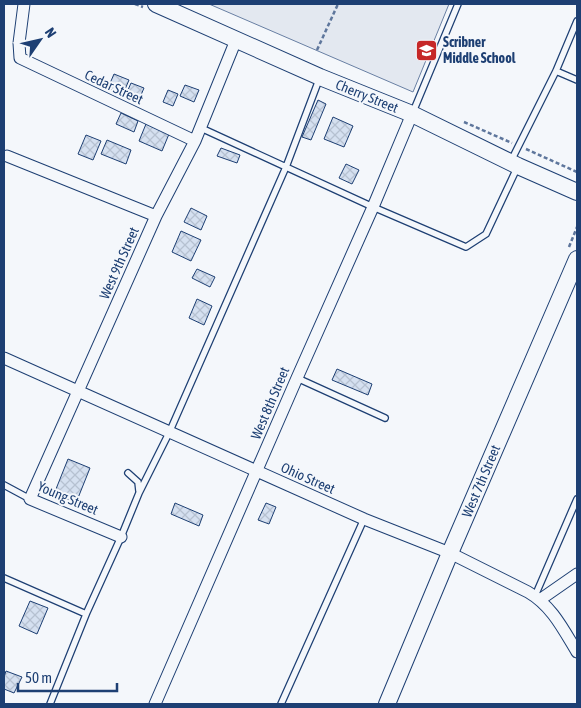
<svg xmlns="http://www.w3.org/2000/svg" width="581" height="708" font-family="'Asap Condensed',sans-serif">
<defs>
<pattern id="building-cross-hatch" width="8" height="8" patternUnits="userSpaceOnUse" patternTransform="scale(1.25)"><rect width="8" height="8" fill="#d5e0f0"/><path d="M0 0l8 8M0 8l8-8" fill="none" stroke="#b6c1d1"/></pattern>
</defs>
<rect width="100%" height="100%" fill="#f4f7fb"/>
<!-- parking -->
<path fill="#e3e8f0" stroke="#687fa3" d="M 209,4 L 449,4 L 413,92 Z"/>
<!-- building -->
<path fill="url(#building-cross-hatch)" stroke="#1d3f73" d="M 114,74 L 129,80 L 123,94 L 108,88 Z
M 131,83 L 144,88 L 138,102 L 125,97 Z
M 185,85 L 199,90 L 194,102 L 180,96 Z
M 168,90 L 178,94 L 173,106 L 163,102 Z
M 318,100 L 326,104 L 311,140 L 302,137 Z
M 121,113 L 138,121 L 134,132 L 116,124 Z
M 333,117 L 353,126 L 344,147 L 324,139 Z
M 146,124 L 169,134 L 162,151 L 139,141 Z
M 86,135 L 101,141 L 93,160 L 78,154 Z
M 107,140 L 131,150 L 126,164 L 101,154 Z
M 221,148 L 240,155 L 237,163 L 217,156 Z
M 346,164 L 359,170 L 352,184 L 339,178 Z
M 191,208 L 207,216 L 201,230 L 184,222 Z
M 181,231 L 201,240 L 191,261 L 172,252 Z
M 197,269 L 215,277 L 210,287 L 192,278 Z
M 197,299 L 212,306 L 204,325 L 189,318 Z
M 337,369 L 372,384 L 368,395 L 332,380 Z
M 68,459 L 90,468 L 76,503 L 54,494 Z
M 175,503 L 203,515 L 199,526 L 171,514 Z
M 266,503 L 276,507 L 269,524 L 258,520 Z
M 30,601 L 48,608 L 37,634 L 19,626 Z
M 6,671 L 22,677 L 14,693 L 4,689 L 4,677 Z"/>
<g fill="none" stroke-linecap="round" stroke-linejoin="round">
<defs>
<path id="lane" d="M 556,71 L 577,80
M 413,112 L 458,4
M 201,128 L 373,207 L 466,247 L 486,234 L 517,168
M 511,161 L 556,71 L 577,21
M 297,378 L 385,418
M 128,473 L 138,482 L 139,491
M 4,485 L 30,499
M 4,578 L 86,614
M 535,596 L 577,499
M 50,704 L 87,612 L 121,537 L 139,493 L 169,433 L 286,167 L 320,77
M 281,704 L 364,519"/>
<path id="street" d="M 24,4 L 19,43 L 20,58 L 195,141
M 7,156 L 156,216
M 4,358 L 364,519 L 450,553 L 528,592 C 552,606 563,629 577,652
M 121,537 L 30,499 L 156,216 L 195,141 L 236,40
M 541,599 L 577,574
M 155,704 L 297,378 L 373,207 L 412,114"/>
<path id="secondary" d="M 156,4 L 320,77 L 412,114 L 518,166 L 577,192
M 387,704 L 450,553 L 577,259"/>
</defs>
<!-- lane casing -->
<use href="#lane" stroke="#1d3f73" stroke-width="8"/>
<!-- street casing -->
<use href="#street" stroke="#1d3f73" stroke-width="13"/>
<!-- secondary casing -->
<use href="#secondary" stroke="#1d3f73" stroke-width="18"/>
<!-- path -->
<path stroke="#5e769c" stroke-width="2.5" stroke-dasharray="4 2.5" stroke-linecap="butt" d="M 135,4 L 143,7
M 317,50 L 338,4
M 464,122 L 512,143
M 526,149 L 577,172
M 569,247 L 577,227"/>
<!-- lane -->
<use href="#lane" stroke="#f4f7fb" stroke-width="5.5"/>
<!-- street -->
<use href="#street" stroke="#f4f7fb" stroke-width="11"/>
<!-- secondary -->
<use href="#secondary" stroke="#f4f7fb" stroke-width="16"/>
</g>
<!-- icons -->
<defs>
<symbol id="school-square" viewBox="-11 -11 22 22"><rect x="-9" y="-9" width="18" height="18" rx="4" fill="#c62828" stroke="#f4f7fb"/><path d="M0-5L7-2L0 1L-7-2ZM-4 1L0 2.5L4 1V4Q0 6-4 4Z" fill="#fff"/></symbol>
</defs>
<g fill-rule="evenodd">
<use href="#school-square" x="414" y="38" width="25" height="25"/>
</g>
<g text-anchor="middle" stroke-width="4" stroke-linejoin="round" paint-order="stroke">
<!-- poi labels -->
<g font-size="14" font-weight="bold" fill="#1d3f73" stroke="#f4f7fb" text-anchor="start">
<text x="443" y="47">Scribner<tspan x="443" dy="16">Middle School</tspan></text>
</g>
<!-- street labels -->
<g font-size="14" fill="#1d3f73" stroke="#f4f7fb">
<text transform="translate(114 87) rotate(25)" y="5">Cedar Street</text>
<text transform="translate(367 96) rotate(22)" y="5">Cherry Street</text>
<text transform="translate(119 263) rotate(-66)" y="5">West 9th Street</text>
<text transform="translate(270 403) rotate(-67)" y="5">West 8th Street</text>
<text transform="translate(308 478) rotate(24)" y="5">Ohio Street</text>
<text transform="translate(481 481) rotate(-67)" y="5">West 7th Street</text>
<text transform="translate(68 498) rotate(23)" y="5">Young Street</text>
</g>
</g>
<!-- border -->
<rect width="581" height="708" fill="none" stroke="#1d3f73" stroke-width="10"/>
<!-- north arrow -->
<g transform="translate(40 40) rotate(56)" stroke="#f4f7fb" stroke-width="4" paint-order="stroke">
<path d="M0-4L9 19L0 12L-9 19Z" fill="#1d3f73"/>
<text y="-8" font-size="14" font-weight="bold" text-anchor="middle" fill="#1d3f73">N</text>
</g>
<!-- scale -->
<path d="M18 683v8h99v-8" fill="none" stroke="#1d3f73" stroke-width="2.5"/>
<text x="25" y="683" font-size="15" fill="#1d3f73" stroke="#f4f7fb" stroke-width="4" paint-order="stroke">50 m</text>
</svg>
